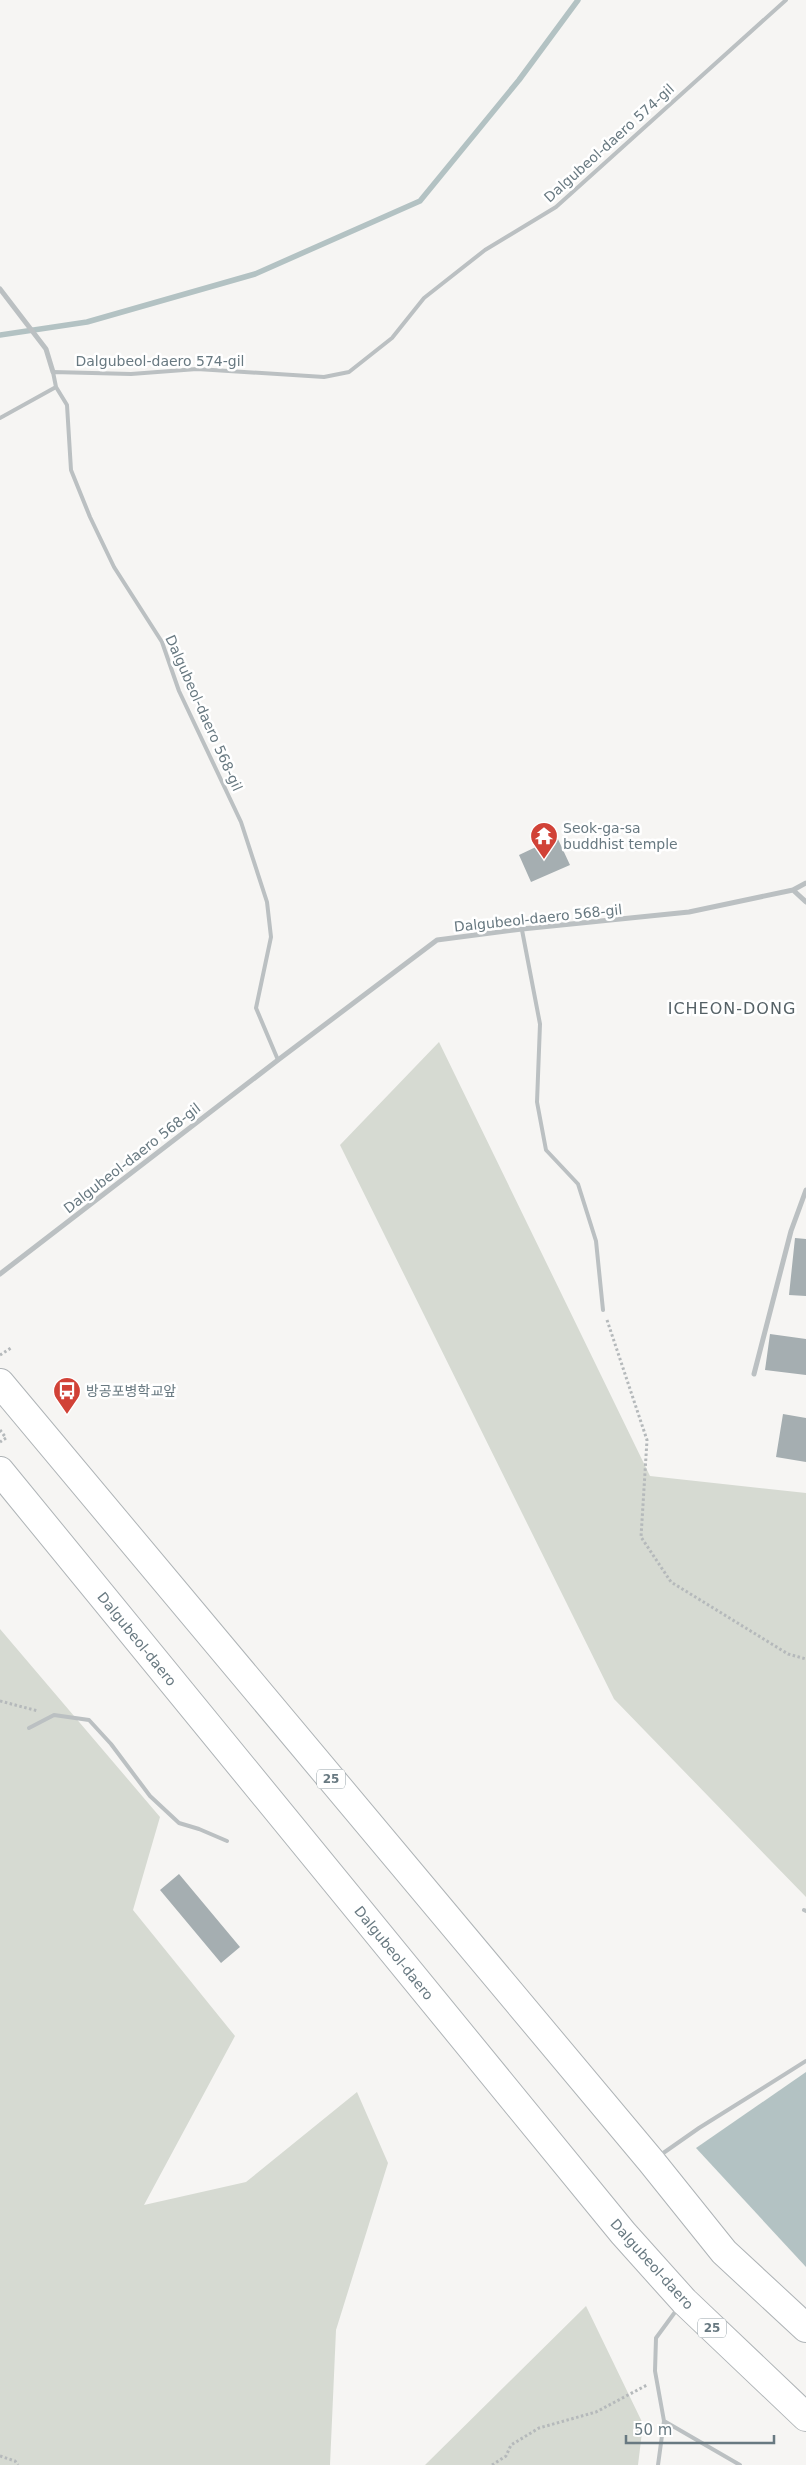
<svg xmlns="http://www.w3.org/2000/svg" width="806" height="2465" font-family="'DejaVu Sans','Noto Sans KR',sans-serif">
<rect width="100%" height="100%" fill="#f6f5f3"/>
<!-- green -->
<path fill="#d6dad2" d="M 439,1042 L 650,1476 L 806,1493 L 806,1897 L 614,1699 L 340,1145 Z
M 0,1629 L 160,1817 L 133,1910 L 235,2036 L 144,2205 L 246,2182 L 357,2092 L 388,2163 L 336,2330 L 330,2465 L 0,2465 Z
M 586,2306 L 643,2424 L 638,2465 L 425,2465 Z"/>
<!-- water -->
<path fill="#b3c2c3" d="M 806,2072 L 806,2267 L 696,2148 Z"/>
<g fill="none" stroke-linecap="round" stroke-linejoin="round">
<!-- stream -->
<path stroke="#b3c2c3" stroke-width="5.5" d="M 0,335 L 87,322 L 255,274 L 420,201 L 519,80 L 578,0"/>
</g>
<!-- building -->
<path fill="#a5aeb1" d="M 557,837 L 570,865 L 531,882 L 519,855 Z
M 795,1238 L 806,1239 L 806,1296 L 789,1295 Z
M 770,1334 L 806,1339 L 806,1375 L 765,1370 Z
M 783,1414 L 806,1418 L 806,1462 L 776,1457 Z
M 179,1874 L 240,1947 L 221,1963 L 160,1890 Z"/>
<g fill="none" stroke-linecap="round" stroke-linejoin="round">
<defs>
<path id="primary" d="M 0,1383 L 651,2161 L 724,2252 L 806,2328
M 0,1471 L 623,2233 L 684,2301 L 806,2417"/>
</defs>
<!-- primary casing -->
<use href="#primary" stroke="#afb4b7" stroke-width="30"/>
<!-- path -->
<path stroke="#b5b9bb" stroke-width="3" stroke-dasharray="2.5 2.5" stroke-linecap="butt" d="M 607,1320 L 647,1440 L 641,1537 L 671,1582 L 788,1654 L 806,1659
M 0,1355 L 11,1348
M 0,1430 L 6,1438 L 0,1442
M 0,1701 L 38,1711
M 0,2456 L 15,2461 L 18,2465
M 492,2465 L 506,2456 L 511,2445 L 539,2428 L 596,2412 L 647,2385"/>
<!-- service -->
<path stroke="#bbc0c2" stroke-width="4" d="M 56,387 L 67,405 L 71,470 L 90,517 L 114,567 L 162,642 L 179,691 L 241,822 L 267,902 L 271,937 L 256,1008 L 278,1060
M 0,418 L 56,387 L 53,372 L 131,374 L 197,369 L 324,377 L 349,372 L 392,338 L 424,298 L 485,250 L 556,207 L 786,0
M 522,930 L 540,1024 L 537,1102 L 546,1150 L 578,1184 L 596,1241 L 603,1310
M 29,1728 L 54,1715 L 89,1720 L 111,1744 L 150,1796 L 179,1823 L 199,1829 L 227,1841
M 804,1910 L 806,1911
M 659,2156 L 699,2128 L 806,2061
M 664,2421 L 740,2465
M 658,2465 L 664,2421 L 655,2371 L 656,2338 L 678,2308"/>
<!-- minor -->
<path stroke="#bbc0c2" stroke-width="5" d="M 0,289 L 46,349 L 53,372
M 793,890 L 806,902
M 0,1274 L 278,1060 L 437,940 L 522,929 L 689,912 L 793,890 L 806,883
M 754,1374 L 791,1231 L 806,1190"/>
<!-- primary -->
<use href="#primary" stroke="#fff" stroke-width="28"/>
</g>
<!-- icons -->
<defs>
<symbol id="temple-pin" viewBox="-11 -11 22 30"><path d="M0 17L-7.5 6A9.5 9.5 0 1 1 7.5 6Z" fill="#d14237" stroke="#fff"/><path d="M0-6L5-2H3V0L6.5 2.5H4V6H1.5V3h-3V6H-4V2.5H-6.5L-3 0V-2H-5Z" fill="#fff"/></symbol>
<symbol id="bus-pin" viewBox="-11 -11 22 30"><path d="M0 17L-7.5 6A9.5 9.5 0 1 1 7.5 6Z" fill="#d14237" stroke="#fff"/><path d="M-5-6H5V4H4V6H2V4H-2V6H-4V4H-5ZM-3.5-4V0h7V-4ZM-3.5 1.2v1.5H-2V1.2ZM2 1.2v1.5H3.5V1.2Z" fill="#fff"/></symbol>
</defs>
<g fill-rule="evenodd">
<use href="#temple-pin" x="528" y="820" width="32" height="43"/>
<use href="#bus-pin" x="51" y="1375" width="32" height="43"/>
</g>
<g text-anchor="middle" stroke-width="5" stroke-linejoin="round" paint-order="stroke">
<!-- shield labels -->
<g fill="#fff" stroke="#95a1a7" stroke-width="1">
<rect x="317" y="1769.5" width="28" height="19" rx="4"/>
<rect x="698" y="2318.5" width="28" height="19" rx="4"/>
</g>
<g font-size="12" font-weight="bold" fill="#687981">
<text x="331" y="1783">25</text>
<text x="712" y="2332">25</text>
</g>
<!-- street labels -->
<g font-size="14" fill="#687981" stroke="#fff">
<text transform="translate(609 143) rotate(-42)" y="5">Dalgubeol-daero 574-gil</text>
<text x="160" y="366">Dalgubeol-daero 574-gil</text>
<text transform="translate(204 713) rotate(66)" y="5">Dalgubeol-daero 568-gil</text>
<text transform="translate(538 918) rotate(-6)" y="5">Dalgubeol-daero 568-gil</text>
<text transform="translate(132 1158) rotate(-38)" y="5">Dalgubeol-daero 568-gil</text>
<text transform="translate(137 1639) rotate(51)" y="5">Dalgubeol-daero</text>
<text transform="translate(394 1953) rotate(51)" y="5">Dalgubeol-daero</text>
<text transform="translate(652 2264) rotate(48)" y="5">Dalgubeol-daero</text>
</g>
<!-- poi labels -->
<g font-size="14" fill="#687981" stroke="#fff" text-anchor="start">
<text x="563" y="833">Seok-ga-sa<tspan x="563" dy="16">buddhist temple</tspan></text>
<text x="86" y="1396">방공포병학교앞</text>
</g>
<!-- quarter labels -->
<g font-size="16" letter-spacing="1" fill="#556166" stroke="#fff">
<text x="732" y="1014">ICHEON-DONG</text>
</g>
</g>
<!-- scale -->
<path d="M626 2435v8h148v-8" fill="none" stroke="#687981" stroke-width="2.5"/>
<text x="634" y="2435" font-size="15" fill="#687981" stroke="#ffffff" stroke-width="4" paint-order="stroke">50 m</text>
</svg>
